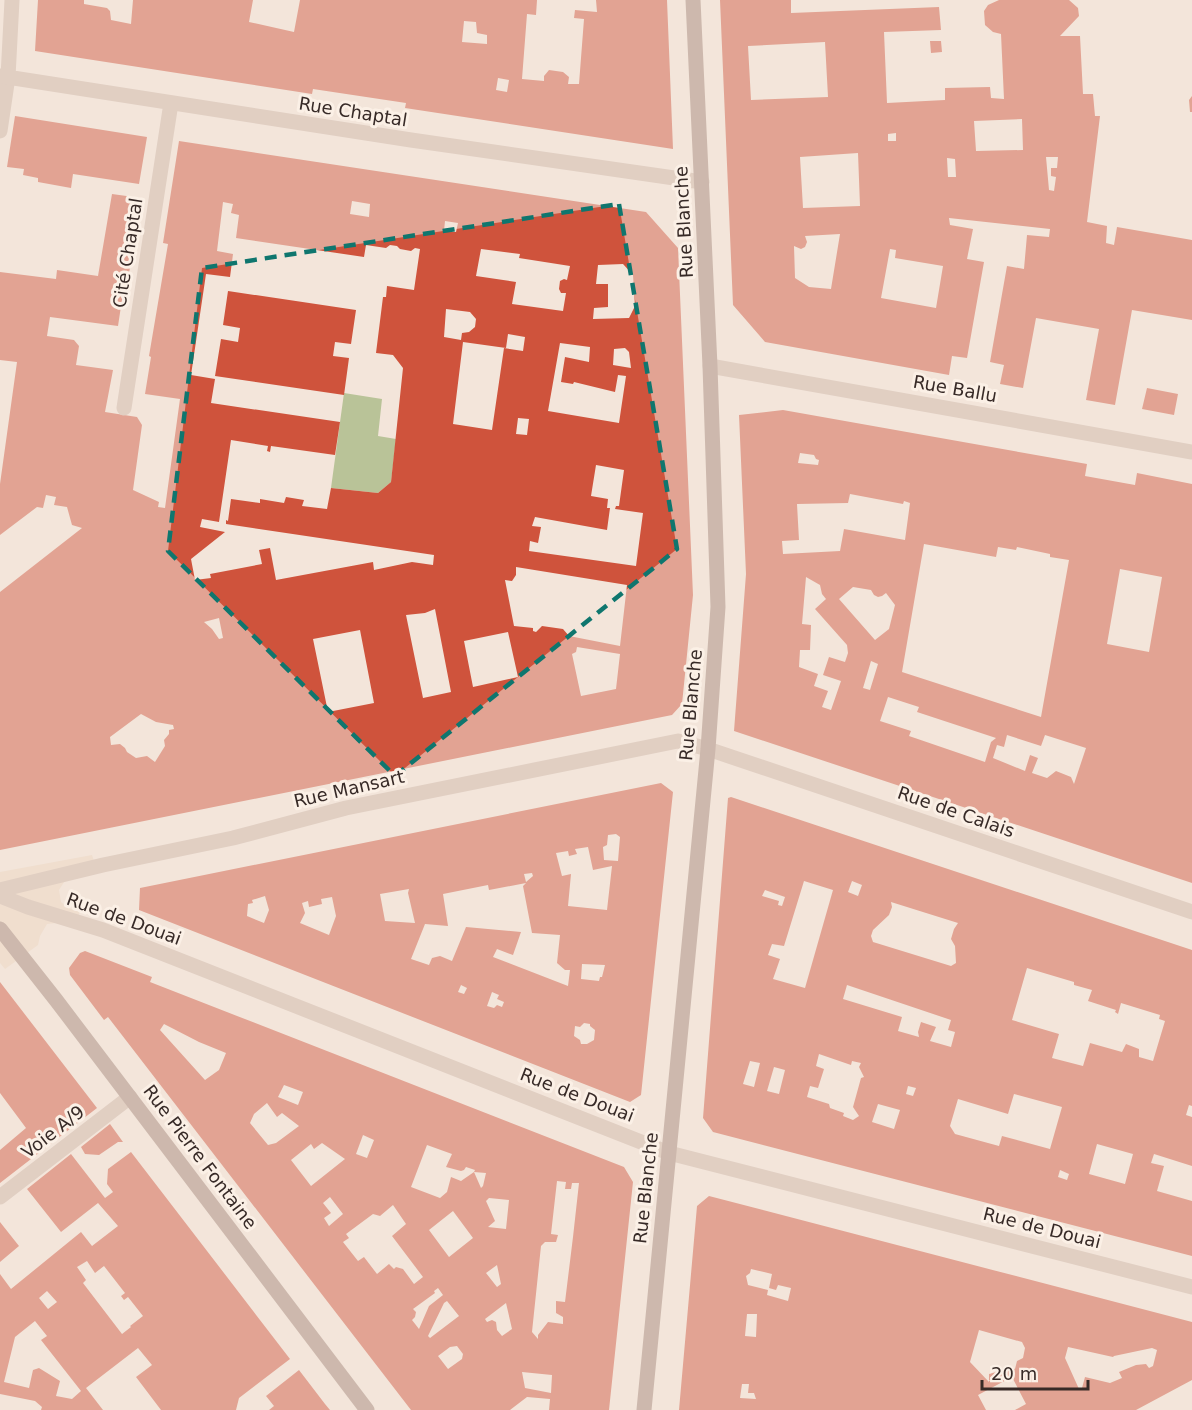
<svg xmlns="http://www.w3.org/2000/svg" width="1192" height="1410" font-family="'DejaVu Sans',sans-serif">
<rect width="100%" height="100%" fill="#f3e5da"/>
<!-- green -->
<path fill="#b9c398" d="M 344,393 L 382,399 L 378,436 L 396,439 L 391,482 L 378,493 L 331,488 Z"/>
<!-- plaza -->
<path fill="#edd5bf" d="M 92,855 L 98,873 L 66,879 L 59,890 L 61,902 L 68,908 L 80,912 L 76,921 L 47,924 L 40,936 L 38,945 L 5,969 L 0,963 L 0,872 Z"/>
<!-- building -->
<path fill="#cf533c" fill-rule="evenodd" d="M 38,0 L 84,0 L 84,4 L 107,8 L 110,11 L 111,20 L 131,24 L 133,0 L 253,0 L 249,22 L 294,32 L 300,0 L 537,0 L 536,15 L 527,14 L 522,79 L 544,81 L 544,76 L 549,70 L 563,72 L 569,77 L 568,84 L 579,84 L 584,19 L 574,18 L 575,10 L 597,12 L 596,0 L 667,0 L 673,149 L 405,108 L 406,103 L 313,89 L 312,94 L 35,51 ZM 464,21 L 476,22 L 477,33 L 487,35 L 487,44 L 462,42 ZM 498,78 L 509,80 L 507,92 L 496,90 Z
M 720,0 L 791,0 L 791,13 L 939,7 L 941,30 L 884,32 L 887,103 L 945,100 L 945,88 L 990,87 L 991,98 L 1004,99 L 1001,34 L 993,32 L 985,25 L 984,11 L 988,5 L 999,0 L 1069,0 L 1078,8 L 1079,16 L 1060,36 L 1080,36 L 1083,94 L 1093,94 L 1095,116 L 1100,116 L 1087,222 L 1107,226 L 1106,243 L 1114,245 L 1117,227 L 1192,240 L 1192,320 L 1132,310 L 1115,405 L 1086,400 L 1099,329 L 1036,318 L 1023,388 L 1000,384 L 1004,365 L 990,362 L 1007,266 L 1024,269 L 1027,235 L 1049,237 L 1050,229 L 949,218 L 950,225 L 973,229 L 967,259 L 984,262 L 967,358 L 952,356 L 949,375 L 765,342 L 733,305 ZM 825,42 L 828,97 L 751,100 L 748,46 ZM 1022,119 L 1023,150 L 976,151 L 974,121 ZM 896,133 L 896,141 L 888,141 L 888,134 ZM 858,153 L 860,206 L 803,208 L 800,157 ZM 1046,157 L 1058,157 L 1057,168 L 1051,168 L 1051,176 L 1056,177 L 1054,191 L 1049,190 ZM 947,158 L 955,159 L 956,177 L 948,177 ZM 840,234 L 831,289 L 809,287 L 795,278 L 794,246 L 801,249 L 805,247 L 807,242 L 805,236 ZM 890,249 L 896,250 L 895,258 L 943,266 L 936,308 L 881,298 Z
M 930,41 L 941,41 L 942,52 L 931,53 Z
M 1192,96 L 1192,112 L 1190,112 L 1189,100 Z
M 15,116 L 147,137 L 139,184 L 73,174 L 71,188 L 38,182 L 38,178 L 23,175 L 24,169 L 7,167 Z
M 179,141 L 646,212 L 678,248 L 693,595 L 682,704 L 672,715 L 0,850 L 0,592 L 82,528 L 72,525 L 67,507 L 54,505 L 56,497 L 46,495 L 43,508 L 37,507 L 0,535 L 0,484 L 17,362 L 0,360 L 0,272 L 56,279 L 57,270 L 98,276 L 112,194 L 141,198 L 128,280 L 125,280 L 118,326 L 50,317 L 47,336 L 74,340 L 79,346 L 76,365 L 113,370 L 105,412 L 137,417 L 142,425 L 133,490 L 159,502 L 158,507 L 165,508 L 180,399 L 145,394 L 151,357 L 149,356 L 168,244 L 163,243 ZM 352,201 L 370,204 L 369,217 L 350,214 ZM 223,202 L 233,204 L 231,213 L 239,215 L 236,238 L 364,257 L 366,245 L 386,248 L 390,245 L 397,246 L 400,249 L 411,251 L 415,248 L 420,249 L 414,290 L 387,286 L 386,297 L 383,297 L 376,353 L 393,355 L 403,368 L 391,482 L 378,493 L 331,488 L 327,509 L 302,506 L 304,500 L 286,497 L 284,503 L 260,499 L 260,503 L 231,499 L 228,521 L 226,520 L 226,524 L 434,555 L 433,565 L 412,562 L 374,570 L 373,562 L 276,580 L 270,548 L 259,550 L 262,564 L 210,574 L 211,578 L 195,580 L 191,559 L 225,532 L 200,527 L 202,519 L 219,522 L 231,440 L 268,446 L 267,451 L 270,452 L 271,446 L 335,455 L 340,422 L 211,403 L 215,379 L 191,375 L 206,274 L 230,277 L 233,254 L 217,251 ZM 445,221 L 458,223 L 456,232 L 444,231 ZM 481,249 L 520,254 L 519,258 L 570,266 L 567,280 L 564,279 L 560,281 L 559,289 L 561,293 L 566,293 L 563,311 L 512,304 L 516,282 L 476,276 ZM 623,264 L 633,275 L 635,306 L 629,318 L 593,319 L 594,308 L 608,307 L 608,284 L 596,284 L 598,265 ZM 446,309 L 470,312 L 476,319 L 475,327 L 469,332 L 462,333 L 461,340 L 444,337 ZM 508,334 L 525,337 L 523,351 L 504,348 L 492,430 L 453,424 L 463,342 L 506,348 ZM 560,343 L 590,347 L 589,362 L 565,357 L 561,382 L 573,384 L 574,382 L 615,392 L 618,375 L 626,376 L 619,423 L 548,411 ZM 625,348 L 629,352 L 631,368 L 613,365 L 614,349 ZM 518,418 L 529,419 L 527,435 L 516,434 ZM 596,465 L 624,470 L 619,506 L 616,506 L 615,509 L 643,513 L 636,566 L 529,551 L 530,541 L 538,543 L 541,527 L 532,526 L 535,517 L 607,530 L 610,508 L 607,508 L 608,499 L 591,496 ZM 516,567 L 627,585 L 620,646 L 569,636 L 563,629 L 542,626 L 536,632 L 533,631 L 533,628 L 514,626 L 505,580 L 512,581 L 516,575 ZM 435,609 L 451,692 L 423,698 L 406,615 L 425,613 ZM 219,618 L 223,638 L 219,639 L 212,629 L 204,622 ZM 360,630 L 374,703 L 328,712 L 313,639 ZM 508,632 L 518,677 L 473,687 L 464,641 ZM 577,647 L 620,654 L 616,689 L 581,696 L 572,654 L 576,652 ZM 141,714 L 156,722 L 173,725 L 174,729 L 169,730 L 169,734 L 164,740 L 165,746 L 155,762 L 147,756 L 136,758 L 127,752 L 125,748 L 120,744 L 111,745 L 110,737 Z
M 228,291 L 356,310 L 351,344 L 335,342 L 333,356 L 349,358 L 344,395 L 215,376 L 221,339 L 238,342 L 240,328 L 223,325 Z
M 1147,388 L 1178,394 L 1174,415 L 1142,409 Z
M 783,410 L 1087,464 L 1085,476 L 1135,485 L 1137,473 L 1192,484 L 1192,883 L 734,731 L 746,574 L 739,415 ZM 800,453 L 814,455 L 816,459 L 819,460 L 818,465 L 798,463 ZM 850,494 L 903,504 L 904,501 L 910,503 L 905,540 L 844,529 L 840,551 L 783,554 L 782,541 L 799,540 L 797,504 L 848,503 ZM 924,544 L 996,557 L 998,547 L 1016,550 L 1017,547 L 1050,554 L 1050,557 L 1069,560 L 1041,717 L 902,672 ZM 1120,569 L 1162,577 L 1149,652 L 1107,644 ZM 806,577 L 820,585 L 822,594 L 826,599 L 815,609 L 847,645 L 848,653 L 845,662 L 829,657 L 823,675 L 841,681 L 831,710 L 822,707 L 828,691 L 814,686 L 818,674 L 799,667 L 800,650 L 810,650 L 811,625 L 802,624 ZM 853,587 L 871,590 L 874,595 L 878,597 L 882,596 L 886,593 L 895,605 L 889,629 L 875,640 L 839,599 ZM 871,661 L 878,664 L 870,690 L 863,688 ZM 888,697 L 919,707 L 917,712 L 996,738 L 991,742 L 985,762 L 909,736 L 911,731 L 880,721 ZM 1007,735 L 1041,746 L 1045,735 L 1086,748 L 1074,784 L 1071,777 L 1056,771 L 1047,778 L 1032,773 L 1038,758 L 1030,755 L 1025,771 L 993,758 L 997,745 L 1004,747 Z
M 661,783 L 673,792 L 641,1095 L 630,1102 L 139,910 L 140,888 ZM 616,834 L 620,837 L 618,861 L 604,860 L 603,847 L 607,845 L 608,835 ZM 588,847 L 593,870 L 612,866 L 607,910 L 568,906 L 571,874 L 562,876 L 556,853 L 568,851 L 569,856 L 577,854 L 575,849 ZM 532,873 L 533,876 L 526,882 L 524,874 ZM 526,883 L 523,886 L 532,933 L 560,935 L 557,963 L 565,970 L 570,970 L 568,986 L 493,957 L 497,949 L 513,955 L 521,932 L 466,927 L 452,961 L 440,956 L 432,958 L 429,965 L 411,959 L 425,924 L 448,926 L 443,894 L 488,885 L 489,890 ZM 409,889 L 408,893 L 415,923 L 385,921 L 380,894 ZM 265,896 L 269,910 L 264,923 L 247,916 L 248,904 L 253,903 L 252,900 ZM 332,897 L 336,916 L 329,935 L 300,923 L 305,913 L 302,903 L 308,901 L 309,907 L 322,904 L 321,899 ZM 582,964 L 605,965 L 602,977 L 600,977 L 599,981 L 581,979 ZM 461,985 L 467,988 L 464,994 L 458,992 ZM 492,992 L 499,995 L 497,999 L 504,1002 L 502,1007 L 497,1005 L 494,1008 L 487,1006 ZM 584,1023 L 590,1024 L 590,1026 L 595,1030 L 594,1040 L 587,1044 L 581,1044 L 580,1040 L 574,1036 L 575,1026 L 580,1027 Z
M 731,797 L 1192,950 L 1192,1106 L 1189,1105 L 1186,1115 L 1192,1117 L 1192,1166 L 1154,1154 L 1151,1163 L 1164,1166 L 1157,1191 L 1192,1201 L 1192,1256 L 713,1132 L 703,1118 L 728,798 ZM 804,881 L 833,890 L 805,988 L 773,979 L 780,959 L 768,955 L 772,944 L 784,946 ZM 852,881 L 862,885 L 858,896 L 848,892 ZM 765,890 L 785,897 L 782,906 L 778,905 L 779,901 L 762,896 ZM 891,902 L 958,923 L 954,929 L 951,939 L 955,946 L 956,963 L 951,966 L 873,942 L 871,936 L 873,930 L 889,915 L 892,907 ZM 1027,968 L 1074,982 L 1074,985 L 1092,990 L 1088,1001 L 1116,1010 L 1115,1012 L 1118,1014 L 1121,1003 L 1160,1015 L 1159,1019 L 1165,1021 L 1153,1061 L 1139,1057 L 1139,1049 L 1126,1044 L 1122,1052 L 1090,1043 L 1083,1066 L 1052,1058 L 1059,1034 L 1012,1020 ZM 847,985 L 951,1020 L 948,1030 L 955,1032 L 951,1047 L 930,1041 L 936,1027 L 921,1022 L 918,1032 L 919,1037 L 898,1031 L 902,1017 L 843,999 ZM 819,1054 L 851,1065 L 852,1061 L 861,1063 L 859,1067 L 864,1077 L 861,1078 L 853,1107 L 859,1116 L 853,1120 L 843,1116 L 844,1113 L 830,1108 L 829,1104 L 807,1097 L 810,1086 L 818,1088 L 824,1069 L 816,1066 ZM 750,1061 L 760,1063 L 754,1087 L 743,1084 ZM 774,1067 L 785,1070 L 779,1094 L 767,1091 ZM 908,1086 L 916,1088 L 913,1096 L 906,1094 ZM 1014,1094 L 1062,1107 L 1050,1149 L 1002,1136 L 999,1146 L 955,1134 L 950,1126 L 958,1099 L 1008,1114 ZM 878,1104 L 900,1110 L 894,1129 L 872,1122 ZM 1097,1144 L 1133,1154 L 1125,1184 L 1089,1174 ZM 1060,1170 L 1069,1174 L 1067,1180 L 1058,1177 Z
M 85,951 L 152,977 L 150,982 L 624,1167 L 633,1182 L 609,1410 L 549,1410 L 550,1399 L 527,1397 L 510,1410 L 411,1410 L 108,1017 L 104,1020 L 70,975 L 69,968 L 80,953 ZM 164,1024 L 199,1042 L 226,1053 L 219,1070 L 205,1080 L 160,1030 ZM 284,1085 L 303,1092 L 298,1105 L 278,1097 ZM 267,1103 L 277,1117 L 282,1113 L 299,1126 L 276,1143 L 268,1145 L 250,1123 L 254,1114 ZM 363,1135 L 374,1140 L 367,1158 L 356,1154 ZM 322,1143 L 345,1159 L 311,1186 L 291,1160 L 311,1144 L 314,1149 ZM 427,1145 L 452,1154 L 446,1167 L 461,1171 L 464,1170 L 466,1167 L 475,1170 L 474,1172 L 486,1173 L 483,1186 L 481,1188 L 474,1172 L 461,1181 L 451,1177 L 447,1192 L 440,1198 L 411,1187 ZM 557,1181 L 566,1182 L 565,1189 L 571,1189 L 572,1183 L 579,1183 L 573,1237 L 565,1302 L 556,1301 L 556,1313 L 563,1317 L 563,1324 L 548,1322 L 538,1335 L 538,1339 L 532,1332 L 541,1246 L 545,1242 L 556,1242 L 558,1235 L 551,1234 ZM 330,1197 L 343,1214 L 329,1226 L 324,1218 L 331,1213 L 323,1203 ZM 489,1198 L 509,1200 L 506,1229 L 488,1227 L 495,1221 L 486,1201 ZM 393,1205 L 406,1224 L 392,1236 L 423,1277 L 414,1284 L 403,1269 L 396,1267 L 394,1269 L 389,1264 L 377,1274 L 364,1257 L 358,1261 L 343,1242 L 349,1238 L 346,1234 L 373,1214 L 380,1216 ZM 453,1211 L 473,1238 L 449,1257 L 429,1230 ZM 497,1265 L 501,1284 L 497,1287 L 486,1273 ZM 438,1288 L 443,1295 L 429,1306 L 419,1329 L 412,1320 L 415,1317 L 416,1312 L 413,1309 L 435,1293 L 434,1291 ZM 447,1301 L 459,1316 L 430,1338 L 428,1336 L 444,1303 ZM 506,1303 L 512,1329 L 502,1336 L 497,1330 L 496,1322 L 492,1320 L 487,1322 L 485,1319 ZM 457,1346 L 463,1354 L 462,1359 L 448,1369 L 438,1356 L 450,1347 ZM 522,1372 L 552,1375 L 551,1393 L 525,1388 Z
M 0,982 L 97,1108 L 0,1183 L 0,1150 L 26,1128 L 0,1093 Z
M 110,1124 L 123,1142 L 118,1142 L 99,1155 L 85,1154 L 81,1147 Z
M 131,1152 L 290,1359 L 239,1398 L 236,1410 L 161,1410 L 136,1377 L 152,1365 L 138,1348 L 86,1388 L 103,1410 L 41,1410 L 42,1407 L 35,1401 L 0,1394 L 0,1274 L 11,1289 L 81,1232 L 92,1246 L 118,1226 L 98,1203 L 61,1232 L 27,1189 L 71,1154 L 105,1198 L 113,1192 L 107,1184 L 108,1169 ZM 87,1261 L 95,1273 L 104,1266 L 125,1293 L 121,1296 L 124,1300 L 128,1297 L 143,1316 L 130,1326 L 131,1327 L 122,1334 L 83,1283 L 86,1280 L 77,1267 ZM 47,1291 L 57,1302 L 48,1309 L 39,1298 ZM 35,1321 L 47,1336 L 41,1340 L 81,1391 L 72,1399 L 56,1396 L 60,1381 L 39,1368 L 33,1370 L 29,1388 L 4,1382 L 15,1337 Z
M 709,1196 L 1192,1322 L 1192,1380 L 1136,1410 L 1015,1410 L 1026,1404 L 1012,1377 L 978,1395 L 986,1410 L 679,1410 L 697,1206 ZM 751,1269 L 772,1274 L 769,1288 L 776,1290 L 778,1285 L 791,1288 L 788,1301 L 767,1295 L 768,1290 L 748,1285 L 746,1276 L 750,1273 ZM 747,1314 L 757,1314 L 756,1337 L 745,1336 ZM 979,1330 L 1022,1342 L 1025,1348 L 1023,1358 L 1017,1361 L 1015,1369 L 1011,1368 L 989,1374 L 989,1382 L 970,1362 ZM 1068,1347 L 1113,1357 L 1114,1356 L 1152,1348 L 1157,1350 L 1153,1366 L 1149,1368 L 1146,1364 L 1136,1365 L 1119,1372 L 1122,1378 L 1110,1383 L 1085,1377 L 1082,1388 L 1079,1389 L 1065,1358 ZM 742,1384 L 749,1384 L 748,1393 L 754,1393 L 756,1399 L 740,1398 Z
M 0,1222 L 19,1246 L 0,1262 Z
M 299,1370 L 325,1404 L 330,1410 L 269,1410 L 274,1406 L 266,1396 Z"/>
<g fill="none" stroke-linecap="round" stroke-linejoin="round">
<!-- lane -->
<path stroke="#ccb3a5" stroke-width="15" d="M 0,131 L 8,77
M 0,1197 L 130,1097"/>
<!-- street -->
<path stroke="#ccb3a5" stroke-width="15" d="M 0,76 L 411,140 L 702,182
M 8,77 L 12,0
M 710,366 L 1192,452
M 124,408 L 171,103
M 0,890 L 103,865 L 233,838 L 346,808 L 678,741 L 708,749 L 1192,912
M 0,896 L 28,907 L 103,930 L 669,1153 L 1192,1287"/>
<!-- secondary -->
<path stroke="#a08276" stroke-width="15" d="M 0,929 L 56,1000 L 367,1410
M 644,1410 L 708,749 L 718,607 L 710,366 L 693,0"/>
</g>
<!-- marked area -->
<path d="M0 0H1192V1410H0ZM 619,204 L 677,549 L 395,776 L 168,551 L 202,268 Z" fill="#f3e5da" fill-opacity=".55" fill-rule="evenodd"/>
<path fill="none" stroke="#0f766e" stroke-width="4.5" stroke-dasharray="12 8" stroke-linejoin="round" d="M 619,204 L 677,549 L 395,776 L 168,551 L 202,268 Z"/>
<g text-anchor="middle" stroke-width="6" stroke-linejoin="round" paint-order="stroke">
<!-- street labels -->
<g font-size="18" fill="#372a27" stroke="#fbf0e6">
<text transform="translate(353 112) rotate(9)" y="6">Rue Chaptal</text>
<text transform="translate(684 222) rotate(-93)" y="6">Rue Blanche</text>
<text transform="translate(128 253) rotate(-81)" y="6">Cité Chaptal</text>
<text transform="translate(955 389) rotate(10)" y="6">Rue Ballu</text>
<text transform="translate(691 705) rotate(-85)" y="6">Rue Blanche</text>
<text transform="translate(349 789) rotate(-13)" y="6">Rue Mansart</text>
<text transform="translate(956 812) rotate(19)" y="6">Rue de Calais</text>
<text transform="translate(124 919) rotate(20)" y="6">Rue de Douai</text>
<text transform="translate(577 1095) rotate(21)" y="6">Rue de Douai</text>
<text transform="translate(53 1132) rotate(-38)" y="6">Voie A/9</text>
<text transform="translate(200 1157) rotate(53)" y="6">Rue Pierre Fontaine</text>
<text transform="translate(646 1188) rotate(-84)" y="6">Rue Blanche</text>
<text transform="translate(1042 1228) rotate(14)" y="6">Rue de Douai</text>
</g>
</g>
<!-- scale -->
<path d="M982 1380v9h106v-9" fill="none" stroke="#372a27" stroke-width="3"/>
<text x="991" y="1380" font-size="18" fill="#372a27" stroke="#fbf0e6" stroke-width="4.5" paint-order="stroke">20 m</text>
</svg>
